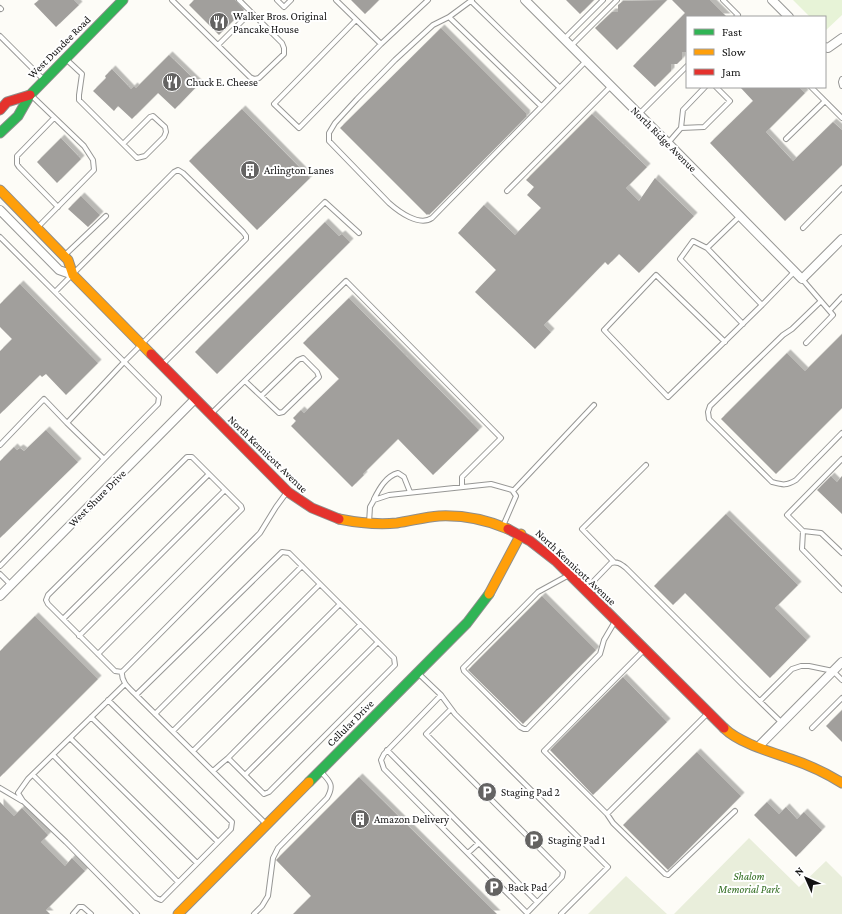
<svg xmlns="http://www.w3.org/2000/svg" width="842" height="914" font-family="'Crimson Pro',serif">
<defs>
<filter id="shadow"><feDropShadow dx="3.5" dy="-3.5" stdDeviation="0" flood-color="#0004"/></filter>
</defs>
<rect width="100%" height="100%" fill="#fdfcf7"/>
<!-- green -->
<path fill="#e7f3d7" d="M 793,0 L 842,0 L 842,15 L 825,31 L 825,17 L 810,17 Z"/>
<!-- cemetery -->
<path fill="#e9eedb" d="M 749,838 L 799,887 L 826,861 L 842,877 L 842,914 L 674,914 Z
M 626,876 L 667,914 L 588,914 Z"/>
<!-- building -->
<path fill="#a19f9c" filter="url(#shadow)" d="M 39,0 L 74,0 L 79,5 L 56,27 L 34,4 Z
M 194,0 L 235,0 L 244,10 L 219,35 L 189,5 Z
M 351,0 L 379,0 L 365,14 Z
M 566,0 L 594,0 L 580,14 Z
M 667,0 L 617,50 L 595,28 L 612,12 L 618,12 L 618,5 L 623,1 Z
M 672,0 L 710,0 L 727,17 L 687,17 L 687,52 L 682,52 L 682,59 L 677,64 L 671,64 L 671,71 L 655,87 L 633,66 L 685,13 Z
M 441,28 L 527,114 L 526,115 L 527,116 L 429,215 L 428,214 L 427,215 L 340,128 Z
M 169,55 L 199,84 L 175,109 L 158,93 L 132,119 L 118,106 L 114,111 L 93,91 L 106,78 L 105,76 L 112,69 L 131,89 L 134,86 L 136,88 Z
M 740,87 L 799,87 L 805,93 L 766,132 L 793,161 L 833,122 L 842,130 L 842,165 L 785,221 L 710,143 L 753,101 Z
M 242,109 L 310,178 L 257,230 L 189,161 Z
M 592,114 L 647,167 L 626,188 L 639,201 L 655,178 L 694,216 L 639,273 L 619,254 L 608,265 L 605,262 L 544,325 L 551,332 L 535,349 L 475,292 L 496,270 L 458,233 L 484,205 L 515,235 L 541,208 L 527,195 L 534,187 L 526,180 Z
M 61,138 L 81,159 L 57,183 L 37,162 Z
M 81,196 L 100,215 L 88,227 L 68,209 Z
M 325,222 L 339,236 L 342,234 L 350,242 L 217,374 L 195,352 Z
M 20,284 L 98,363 L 66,395 L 46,374 L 42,377 L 40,375 L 0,414 L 0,351 L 12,339 L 0,327 L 0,304 Z
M 349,298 L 479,430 L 433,475 L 398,439 L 363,474 L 364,475 L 352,487 L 291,426 L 296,421 L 293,418 L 301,410 L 304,413 L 339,379 L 303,343 Z
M 842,334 L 842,408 L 776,474 L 721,419 L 787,353 L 805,371 Z
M 46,430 L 78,462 L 0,538 L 0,461 L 14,447 L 17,450 L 20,448 L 24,451 Z
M 831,476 L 837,482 L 842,476 L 842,514 L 817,490 Z
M 726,514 L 798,585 L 775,608 L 807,640 L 770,678 L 685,593 L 673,605 L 654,586 Z
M 542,596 L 596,650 L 523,724 L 468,670 Z
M 35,616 L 98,679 L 0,777 L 0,651 Z
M 623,677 L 667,722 L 593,795 L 550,750 Z
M 842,710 L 842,742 L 826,726 Z
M 697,752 L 741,796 L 668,870 L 623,825 Z
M 359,777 L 497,914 L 293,914 L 311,896 L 276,860 Z
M 0,802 L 14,816 L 22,808 L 48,835 L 41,842 L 65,866 L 72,858 L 85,871 L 46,910 L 50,914 L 0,914 Z
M 767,802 L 779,814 L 786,807 L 797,819 L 804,812 L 822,830 L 796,857 L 754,815 Z"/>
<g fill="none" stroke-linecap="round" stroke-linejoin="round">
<defs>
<path id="lane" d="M 172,0 L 250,77 L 254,79 L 259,78 L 284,54 L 284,48 L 282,43 L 239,0
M 277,0 L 284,7 L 291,0
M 336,0 L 381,44 L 299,128 L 274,104 L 356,20
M 472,0 L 449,17 L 433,25 L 395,60 L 357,99 L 335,123 L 329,133 L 329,141 L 389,203 C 398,211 419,227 432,218 L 586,61
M 723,0 L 738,15 L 736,17
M 471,1 L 559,87
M 0,8 L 1,9
M 449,17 L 541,106
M 0,36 L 44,80
M 564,39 L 603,0
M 381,44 L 428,0
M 218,45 L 251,12
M 571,46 L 617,0
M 67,60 L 82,74 L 79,95 L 79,100 L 137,158 L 145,156 L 164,137 L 166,132 L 165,127 L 153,116 L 150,117 L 123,144
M 842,79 L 841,82 L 842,86
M 811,87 L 842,118
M 32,96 L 84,146 L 93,160 L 94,170 L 38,227
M 639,114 L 687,66
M 54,118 L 17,156 L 17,164 L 19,167 L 58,207
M 681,128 L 704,127 L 730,101 L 716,87
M 786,139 L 825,101
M 668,143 L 681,128 L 683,110 L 705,87
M 507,191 L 611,86
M 740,216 L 707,248 L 762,305 L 795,271
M 803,228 L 842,188
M 0,237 L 55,292 L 174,172 L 178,170 L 183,173 L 243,232 L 246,236 L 246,239 L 125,361 L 67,423 L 44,399 L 0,445
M 707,248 L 693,241 L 680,259 L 743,324
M 66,254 L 106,216
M 802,279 L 833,315 L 806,343
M 55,292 L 159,397 L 158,404 L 104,459
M 821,301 L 792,329 L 783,335 L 710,406 L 708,412 L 709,419 L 772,482 C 783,485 786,486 796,480 L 842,433
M 830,310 L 842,297
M 725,342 L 656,275 L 604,330 L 668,397 L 762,305
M 163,364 L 325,202 L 359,233
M 245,381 L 279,413 L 283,412 L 319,377 L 317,372 L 303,358 L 298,360 L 261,396
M 212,413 L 346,281 L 501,438 L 462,477 L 462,487
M 513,491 L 594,405
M 374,499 C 379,489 386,476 398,473 L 404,477 L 410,492
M 369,523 L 370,507 L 374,500 L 389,495 L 491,484 L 512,490 L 516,496 L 503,526
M 803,531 L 787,515 L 842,459
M 842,553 L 821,533 L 803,531 L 802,549 L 842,590
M 614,562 L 582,529 L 646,465
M 0,566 L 104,459 L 67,423
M 0,574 L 11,585
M 569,575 L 538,592 L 466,665 L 463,668 L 464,671 L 520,727 L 524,729 L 527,729 L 600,654 L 604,640 L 614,623
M 586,589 L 611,563 C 617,561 621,564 626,568 L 742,684 L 782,723
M 63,619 L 209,474
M 79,636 L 225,490
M 643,651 L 544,751 L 607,814 L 613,823 L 665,874 L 668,875 L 735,811
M 98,654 L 242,509 L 241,506 L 192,457 L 187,457 L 48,595 L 46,600 L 48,604 L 115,671 L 122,672
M 419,674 L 441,695 L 455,714 L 608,867 L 561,914
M 125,684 L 28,779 L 18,793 L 23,801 L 66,842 L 137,914
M 136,695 L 282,552 L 289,553 L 394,658 L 395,665 L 269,792 L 264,794 L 228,758 L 222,763 L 213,771
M 441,695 L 384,754 L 381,760 L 384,769 L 527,913 L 562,877 L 563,872 L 426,734 L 451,709
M 760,701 L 792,669 L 801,666 L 809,666 L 833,671 L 842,680
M 155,714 L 302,566
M 91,717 L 218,842
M 812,728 L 842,698
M 173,731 L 320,584
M 70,738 L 197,863
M 387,750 L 537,902
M 193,751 L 340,604
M 53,755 L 178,882
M 228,758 L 360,625
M 33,775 L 156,898 L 161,900 L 231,829 L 232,822 L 108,700
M 245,775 L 378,642
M 0,788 L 22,801
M 607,814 L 708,713
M 265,823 L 136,695 C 129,688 121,682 122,672 L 260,533 L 276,507 L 287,492
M 468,853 L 479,843
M 73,914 L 79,907 L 83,907 L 91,914
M 254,914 L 262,906 L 268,896 L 273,858 L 278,848 L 327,798 C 334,786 331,782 321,772"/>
<path id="street" d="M 525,0 L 668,143 L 802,279 L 842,239
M 772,0 L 789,17
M 825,47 L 828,48 L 842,38
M 0,210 L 59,270 L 73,275
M 0,596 L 195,399
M 758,747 L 842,662"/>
<path id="fast" d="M 0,133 L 18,116 L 30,95 L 123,0
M 309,782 L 467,623 L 489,594"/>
<path id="slow" d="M 0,190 L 68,260 L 73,275 L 151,354
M 339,519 C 359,523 377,525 397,523 C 411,521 425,517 439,516 C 462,515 487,520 508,529
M 489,594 L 521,534
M 724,728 C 739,743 771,752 791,759 C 809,765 826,773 842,783
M 178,914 L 309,782"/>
<path id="jam" d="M 0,110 L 7,102 L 30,95
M 151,354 L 288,492 L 312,508 L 339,519
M 508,529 L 530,541 L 557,562 L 724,728"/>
</defs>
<!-- lane casing -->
<use href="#lane" stroke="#979795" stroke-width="6"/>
<!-- street casing -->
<use href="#street" stroke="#979795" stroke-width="10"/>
<!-- fast casing -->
<use href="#fast" stroke="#8e8d8b" stroke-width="11"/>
<!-- slow casing -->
<use href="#slow" stroke="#8e8d8b" stroke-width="11"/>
<!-- jam casing -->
<use href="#jam" stroke="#8e8d8b" stroke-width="11"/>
<!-- lane -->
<use href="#lane" stroke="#fffffe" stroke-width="4"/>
<!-- street -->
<use href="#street" stroke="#fffffe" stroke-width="8"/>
<!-- fast -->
<use href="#fast" stroke="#30b455" stroke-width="9"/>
<!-- slow -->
<use href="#slow" stroke="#ff9f0a" stroke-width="9"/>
<!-- jam -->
<use href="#jam" stroke="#e5322d" stroke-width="9"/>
</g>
<!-- icons -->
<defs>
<symbol id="restaurant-disc" viewBox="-11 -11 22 22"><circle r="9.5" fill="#646362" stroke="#fff"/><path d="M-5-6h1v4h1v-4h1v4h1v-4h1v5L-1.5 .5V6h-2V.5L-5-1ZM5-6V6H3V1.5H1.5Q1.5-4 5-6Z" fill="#fff"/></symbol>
<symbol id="building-disc" viewBox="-11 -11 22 22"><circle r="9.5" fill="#646362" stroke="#fff"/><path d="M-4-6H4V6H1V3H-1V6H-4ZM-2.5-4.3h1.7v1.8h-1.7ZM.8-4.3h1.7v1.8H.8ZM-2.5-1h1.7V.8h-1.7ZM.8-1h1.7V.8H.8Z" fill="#fff"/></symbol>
<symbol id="parking-disc" viewBox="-11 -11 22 22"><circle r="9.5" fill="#646362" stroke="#fff"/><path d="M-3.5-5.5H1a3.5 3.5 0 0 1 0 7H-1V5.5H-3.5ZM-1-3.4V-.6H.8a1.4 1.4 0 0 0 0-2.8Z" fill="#fff"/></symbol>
</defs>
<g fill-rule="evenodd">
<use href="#restaurant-disc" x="208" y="11" width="22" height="22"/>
<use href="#restaurant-disc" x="161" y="71" width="22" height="22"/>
<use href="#building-disc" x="239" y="159" width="22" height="22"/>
<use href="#parking-disc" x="476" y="781" width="22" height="22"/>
<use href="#building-disc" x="349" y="808" width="22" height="22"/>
<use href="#parking-disc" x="523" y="829" width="22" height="22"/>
<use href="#parking-disc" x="483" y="876" width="22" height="22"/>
</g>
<g text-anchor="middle" stroke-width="4" stroke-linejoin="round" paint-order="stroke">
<!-- poi labels -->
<g font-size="11" fill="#111" stroke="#fff" text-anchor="start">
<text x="233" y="20">Walker Bros. Original<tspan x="233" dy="13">Pancake House</tspan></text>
<text x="186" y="86">Chuck E. Cheese</text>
<text x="264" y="174">Arlington Lanes</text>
<text x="501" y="796">Staging Pad 2</text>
<text x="374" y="823">Amazon Delivery</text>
<text x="548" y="844">Staging Pad 1</text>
<text x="508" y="891">Back Pad</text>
</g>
<!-- street labels -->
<g font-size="11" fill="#111" stroke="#fff">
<text transform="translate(59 47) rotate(-45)" y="4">West Dundee Road</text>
<text transform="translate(664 139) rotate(45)" y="4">North Ridge Avenue</text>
<text transform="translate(268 454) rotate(44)" y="4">North Kennicott Avenue</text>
<text transform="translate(97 498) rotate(-45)" y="4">West Shure Drive</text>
<text transform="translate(576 567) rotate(43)" y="4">North Kennicott Avenue</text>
<text transform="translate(350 723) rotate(-45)" y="4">Cellular Drive</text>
</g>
<!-- park labels -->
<g font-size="11" font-style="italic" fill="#2f6b1f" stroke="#fff">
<text x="749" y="880">Shalom<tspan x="749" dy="13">Memorial Park</tspan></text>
</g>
</g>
<!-- legend -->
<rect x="686" y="16" width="140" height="72" fill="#ffffff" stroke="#a0a0a0"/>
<rect x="694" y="29" width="20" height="6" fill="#30b455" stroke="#a0a0a0"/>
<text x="722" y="36" font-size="12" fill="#111111">Fast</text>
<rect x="694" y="49" width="20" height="6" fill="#ff9f0a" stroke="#a0a0a0"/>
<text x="722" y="56" font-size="12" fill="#111111">Slow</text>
<rect x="694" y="69" width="20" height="6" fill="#e5322d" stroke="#a0a0a0"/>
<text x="722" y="76" font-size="12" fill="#111111">Jam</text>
<!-- north arrow -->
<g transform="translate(806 878) rotate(315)" stroke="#ffffff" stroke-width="3" paint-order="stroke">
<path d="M0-3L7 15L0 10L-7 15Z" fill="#111111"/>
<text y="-6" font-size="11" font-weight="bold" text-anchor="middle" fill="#111111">N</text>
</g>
</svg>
